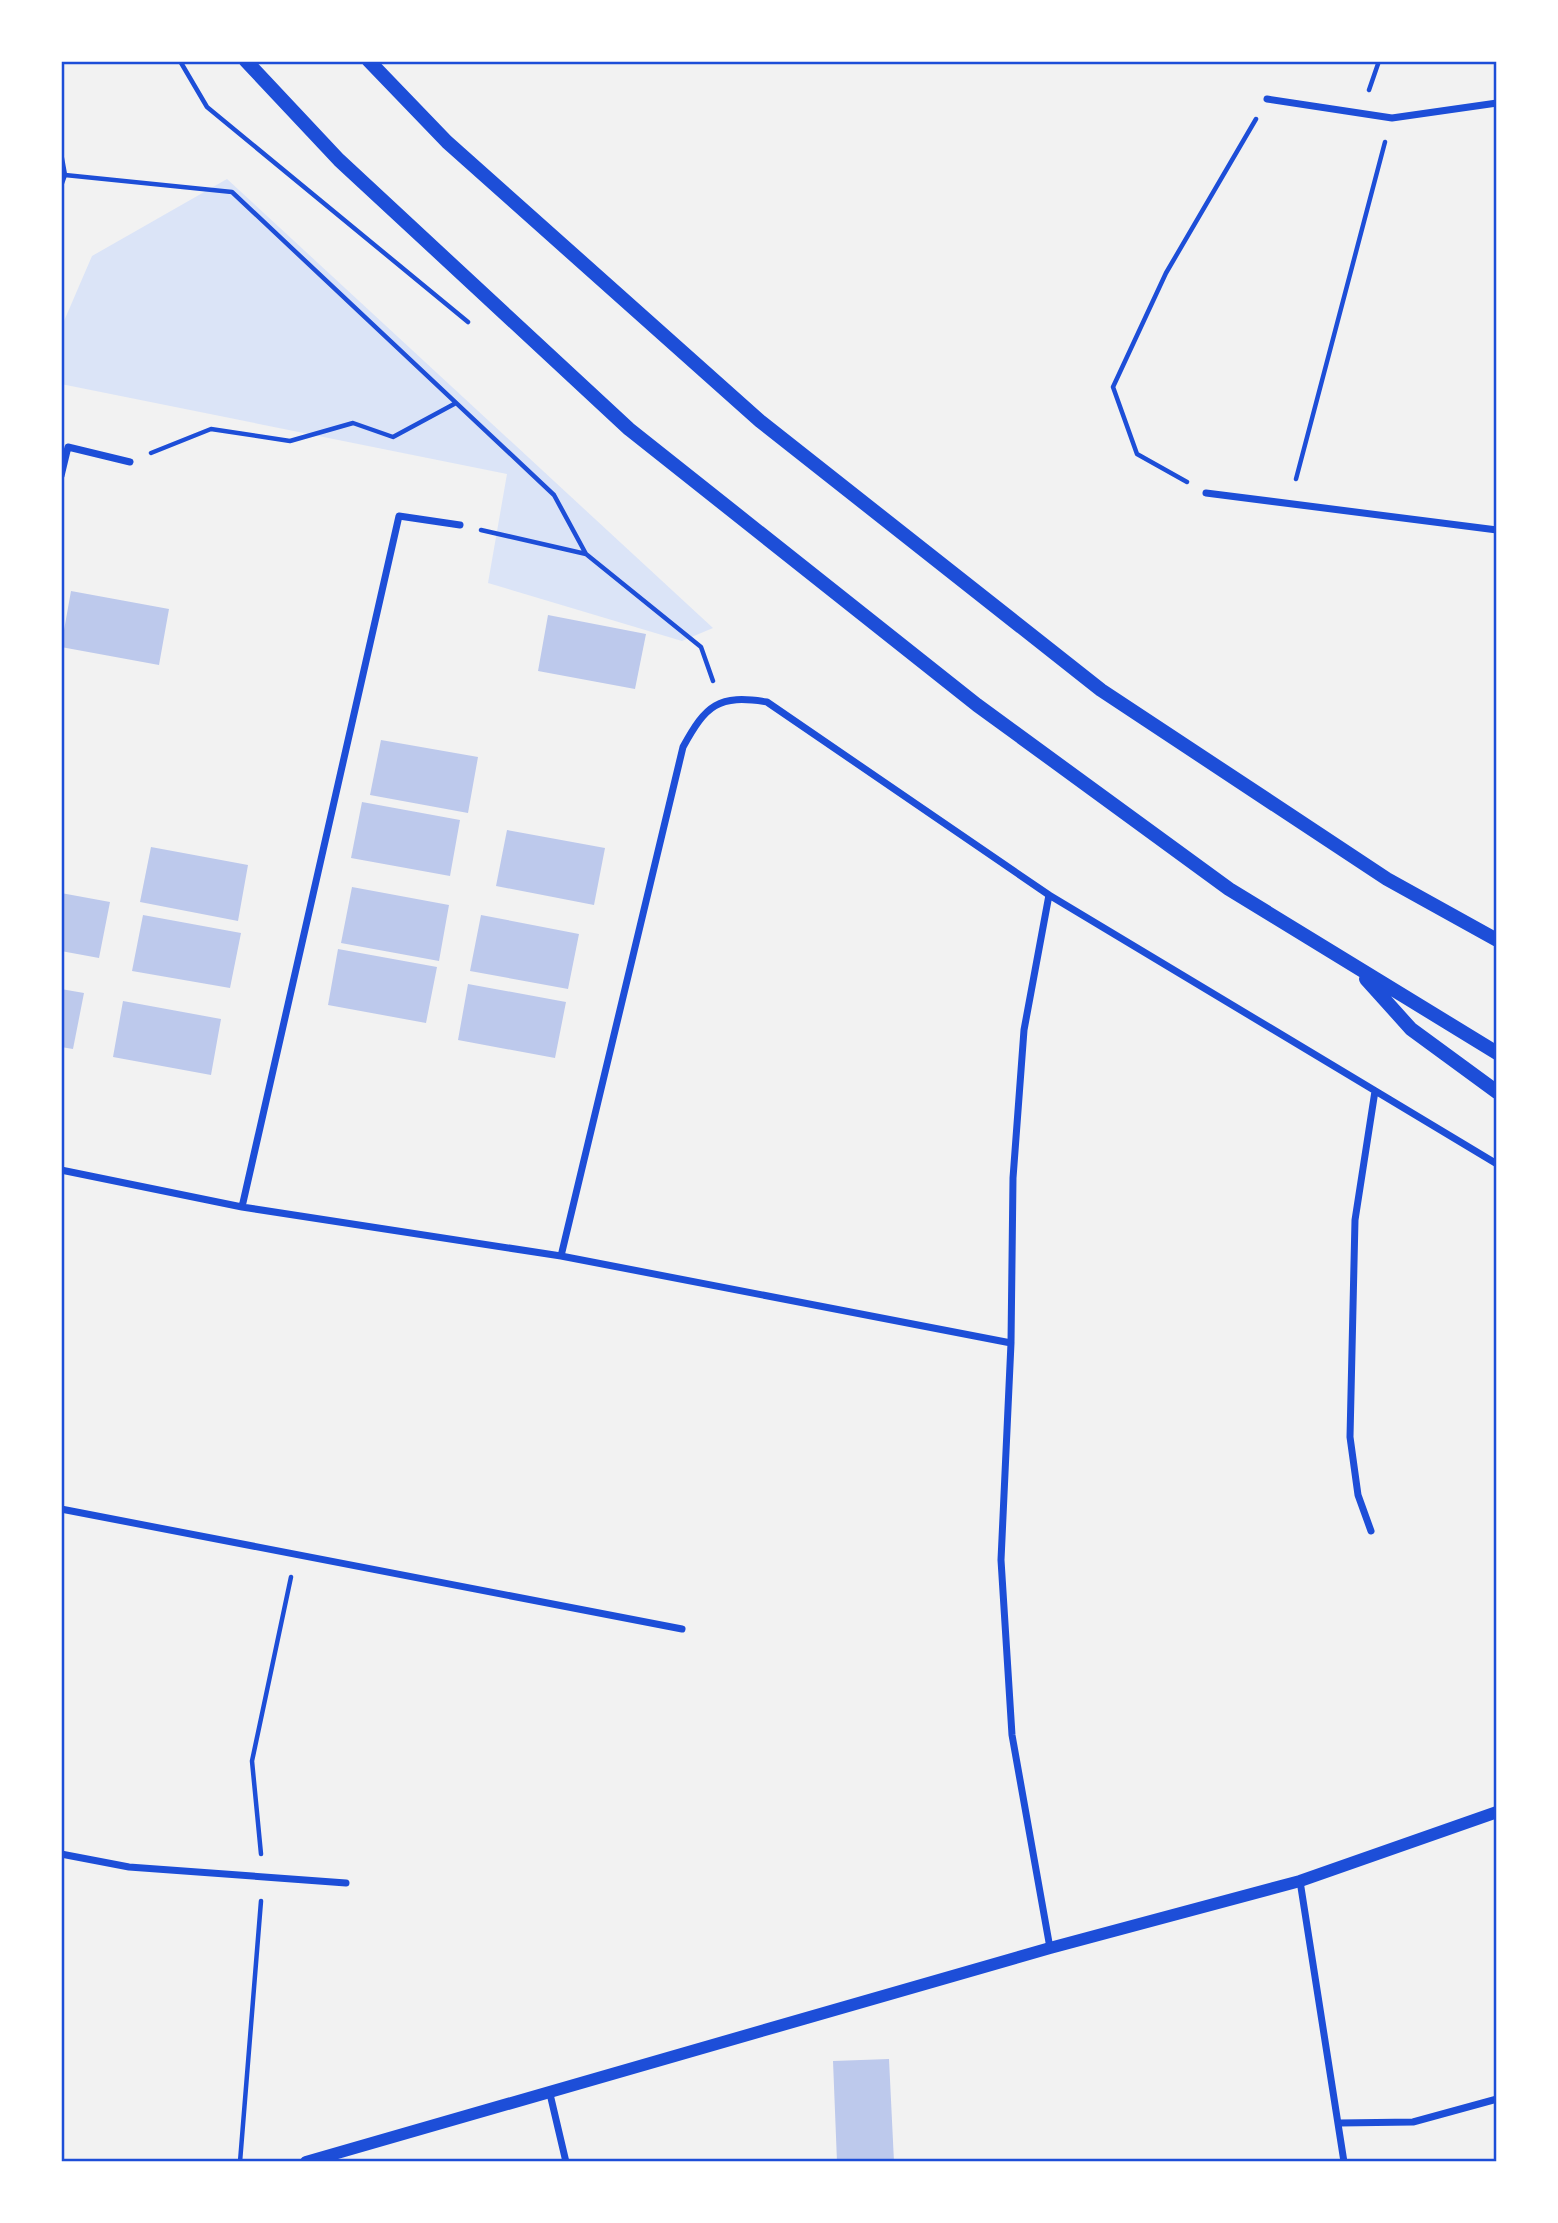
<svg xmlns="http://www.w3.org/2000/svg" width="1558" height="2223" font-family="'PT Sans',sans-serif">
<rect width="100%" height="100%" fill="#f2f2f2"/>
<!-- green -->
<path fill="#dbe4f7" d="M 227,179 L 713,628 L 682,641 L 488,583 L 507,474 L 61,384 L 61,328 L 92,256 Z"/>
<!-- building -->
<path fill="#bdc9ec" d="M 71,591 L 169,609 L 159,665 L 61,647 Z
M 548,615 L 646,634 L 635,689 L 538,671 Z
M 381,740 L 478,757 L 468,813 L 370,795 Z
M 362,802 L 460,820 L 450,876 L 351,858 Z
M 507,830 L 605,848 L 594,905 L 496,886 Z
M 151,847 L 248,865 L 238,921 L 140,902 Z
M 352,887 L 449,905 L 439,961 L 341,943 Z
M 61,893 L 110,902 L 99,958 L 61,951 Z
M 143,915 L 241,933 L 230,988 L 132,971 Z
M 481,915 L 579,934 L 568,989 L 470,971 Z
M 338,949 L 437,967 L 426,1023 L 328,1005 Z
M 468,984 L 566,1002 L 555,1058 L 458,1040 Z
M 61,989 L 84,993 L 73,1049 L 61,1047 Z
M 123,1001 L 221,1019 L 211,1075 L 113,1057 Z
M 889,2059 L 894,2162 L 837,2162 L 833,2061 Z"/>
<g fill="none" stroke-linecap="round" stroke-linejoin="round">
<!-- path -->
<path stroke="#1d4ed8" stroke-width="4.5" d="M 180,61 L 207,107 L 468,322
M 1369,90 L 1379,61
M 61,153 L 65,175 L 61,186
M 65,175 L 232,192 L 554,495 L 586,554
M 151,453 L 211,429 L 290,441 L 353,423 L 393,437 L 456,403
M 1296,479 L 1385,142
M 1187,482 L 1137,454 L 1113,387 L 1166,273 L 1256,119
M 481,530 L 586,554 L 701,647 L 713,681
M 261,1854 L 252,1761 L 291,1577
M 240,2162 L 261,1901"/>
<!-- minor -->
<path stroke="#1d4ed8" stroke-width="7" d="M 1267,99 L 1392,118 L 1497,103
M 61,476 L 68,447 L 130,462
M 1206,493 L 1497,530
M 1049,895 L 1024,1030 L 1013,1178 L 1011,1343 L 1001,1560 L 1012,1735 L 1050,1948
M 61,1170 L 242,1207 L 561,1256 L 1011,1343
M 242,1207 L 399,516 L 460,525
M 561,1256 L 683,747 C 706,705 718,694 767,702 L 1049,895 L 1497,1164
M 61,1509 L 682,1629
M 1371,1531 L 1358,1495 L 1350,1437 L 1355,1220 L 1375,1091
M 61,1854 L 129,1867 L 346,1883
M 1300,1881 L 1344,2162
M 550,2094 L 566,2162
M 1340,2123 L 1413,2122 L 1497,2099"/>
<!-- tertiary -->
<path stroke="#1d4ed8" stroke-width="12" d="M 306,2162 L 1050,1948 L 1300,1881 L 1497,1812"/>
<!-- secondary -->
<path stroke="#1d4ed8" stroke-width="14" d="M 246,61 L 339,160 L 629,429 L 977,705 L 1229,889 L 1497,1053
M 369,61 L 447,142 L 760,421 L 1101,690 L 1387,879 L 1497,940
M 1366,979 L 1411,1029 L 1497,1092"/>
</g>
<!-- border -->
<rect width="1558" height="2223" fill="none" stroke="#ffffff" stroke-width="126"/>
<rect x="63" y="63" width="1432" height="2097" fill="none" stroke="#1d4ed8" stroke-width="2.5"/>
</svg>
